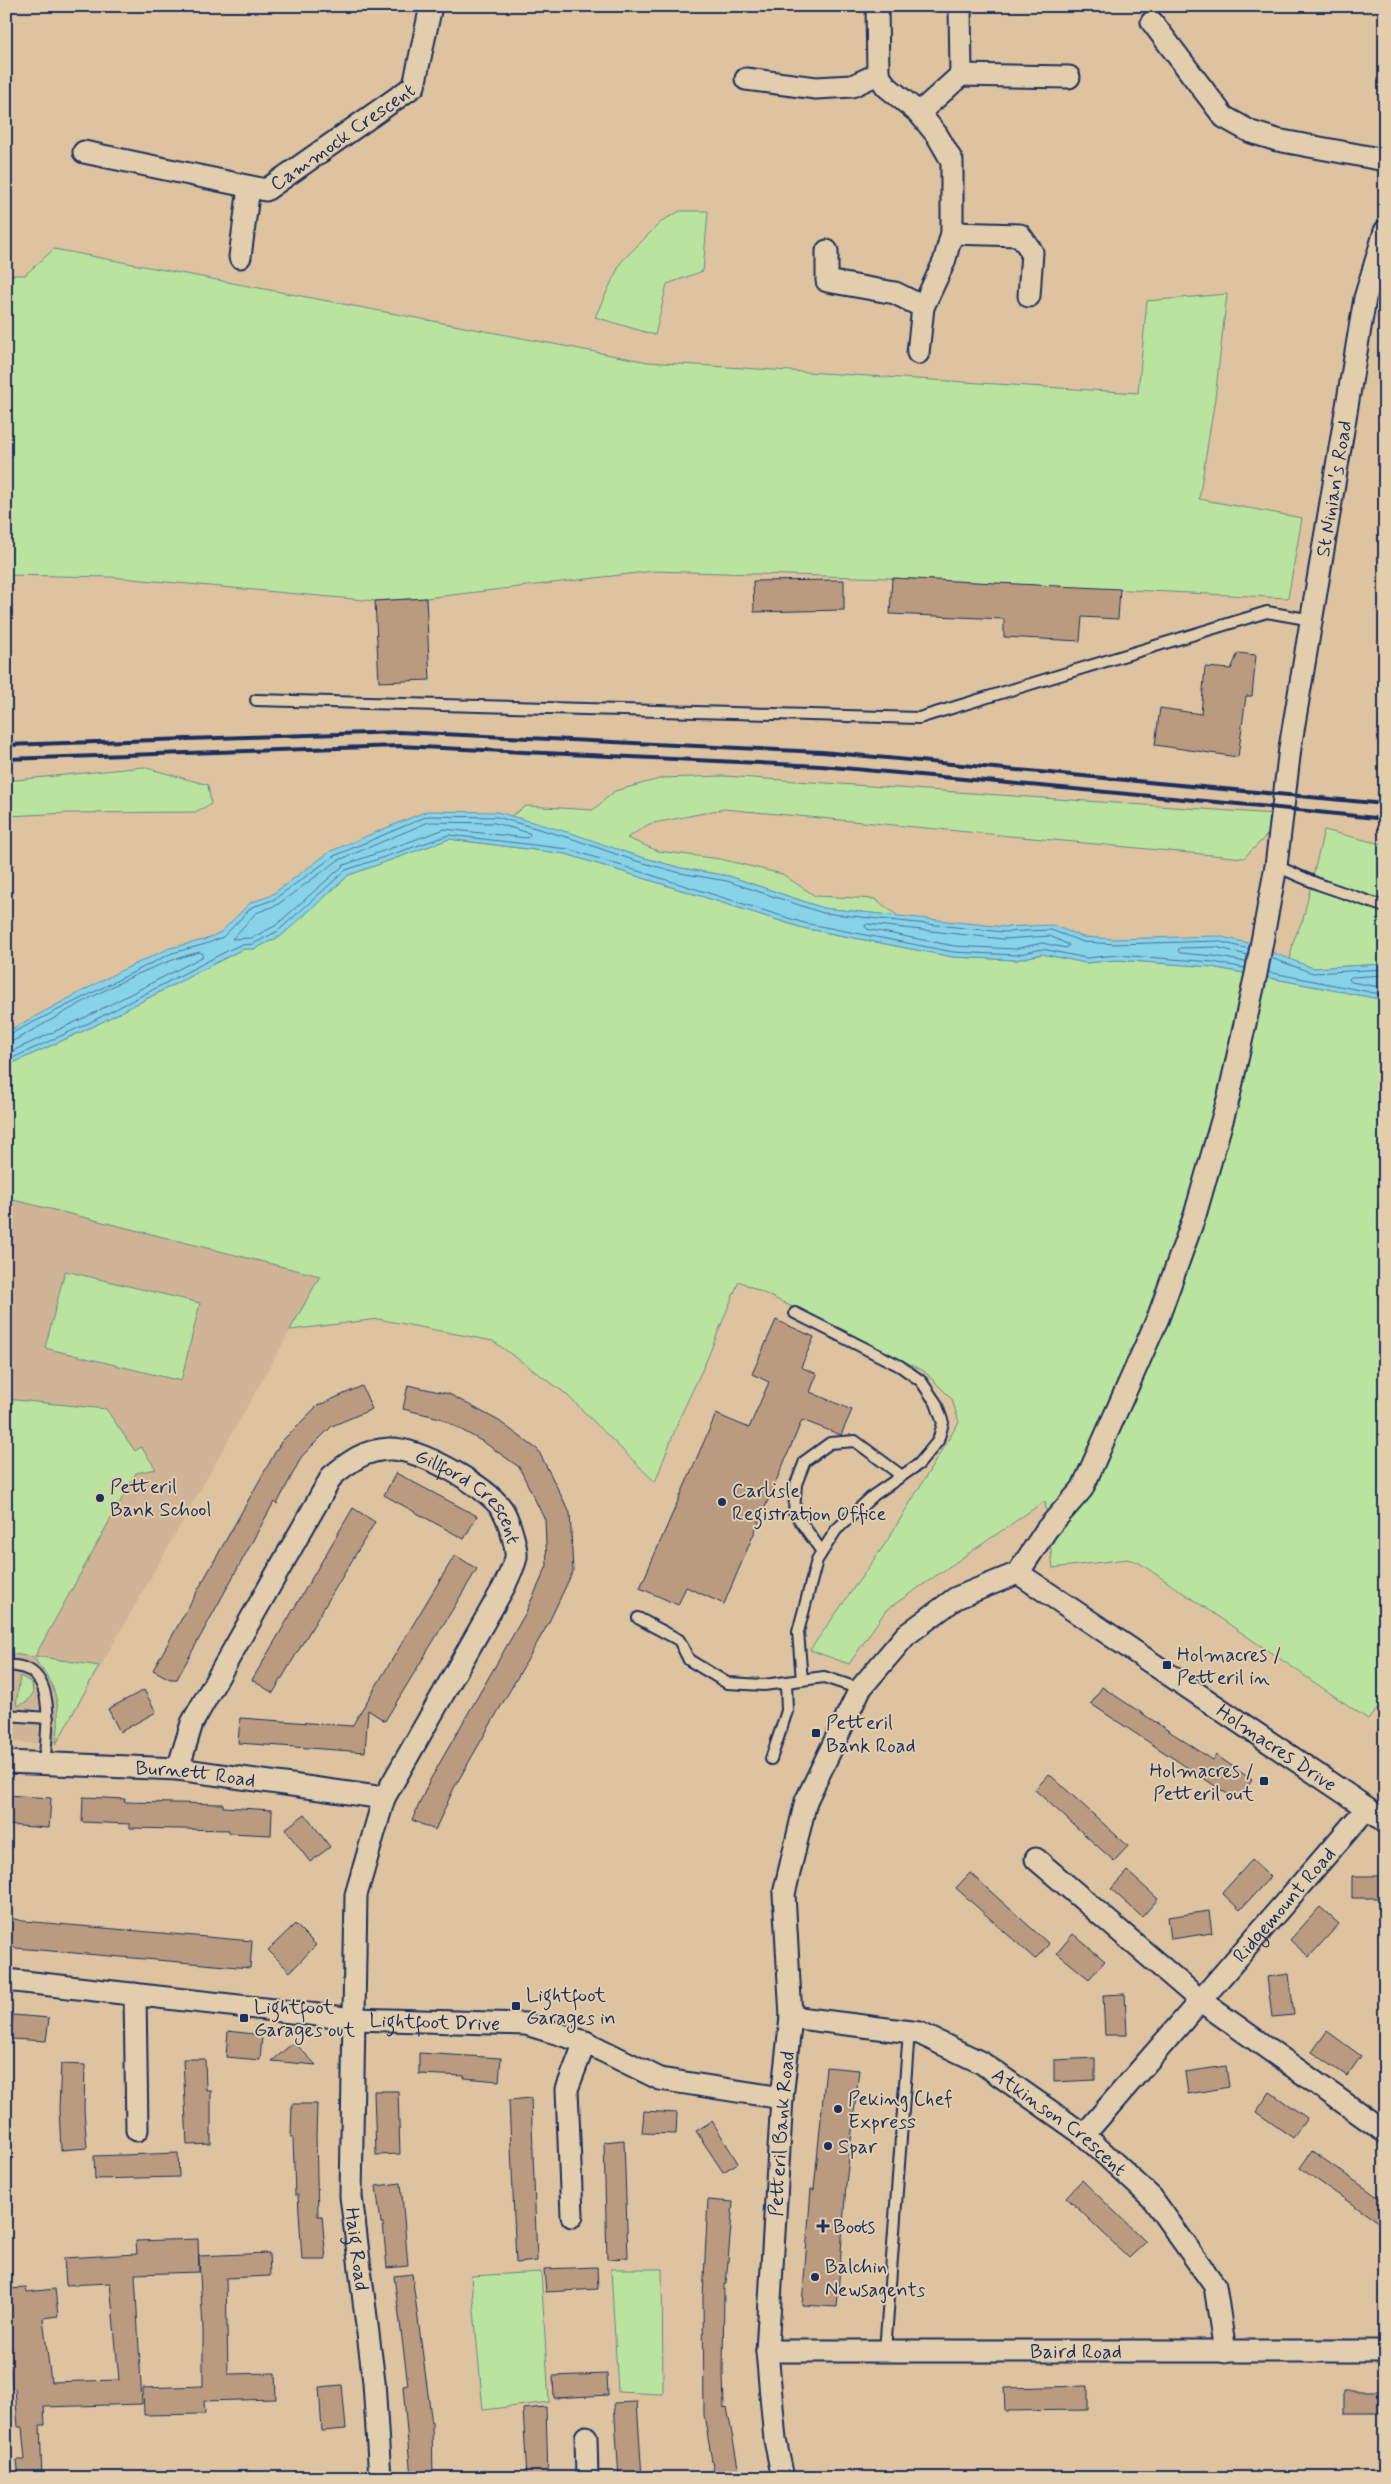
<svg xmlns="http://www.w3.org/2000/svg" width="1391" height="2484" font-family="Mynerve,sans-serif">
<rect width="100%" height="100%" fill="#ddc3a0"/>
<filter id="ink" filterUnits="userSpaceOnUse"><feTurbulence type="fractalNoise" baseFrequency=".02" numOctaves="2"/><feDisplacementMap in="SourceGraphic" scale="10" xChannelSelector="R" yChannelSelector="G"/><feConvolveMatrix kernelMatrix="1 2 1 2 8 2 1 2 1" color-interpolation-filters="sRGB"/></filter>
<g filter="url(#ink)">
<!-- built -->
<path fill="#cfb495" d="M 6,1197 L 321,1276 L 56,1745 L 6,1741 Z"/>
<!-- green -->
<path fill="#bae39f" stroke="#6a897e" d="M 680,211 L 708,211 L 703,271 L 667,284 L 655,335 L 595,317 L 621,262 L 662,221 Z
M 54,249 L 648,362 L 1138,393 L 1147,301 L 1227,294 L 1215,398 L 1199,499 L 1302,518 L 1288,598 L 892,578 L 654,571 L 426,598 L 375,601 L 111,577 L 6,575 L 6,275 L 25,275 Z
M 143,767 L 208,785 L 211,804 L 195,812 L 69,813 L 6,816 L 6,781 Z
M 724,776 L 1274,814 L 1270,832 L 1244,858 L 724,809 L 649,824 L 627,838 L 658,851 L 720,859 L 782,874 L 815,896 L 875,899 L 898,916 L 823,908 L 729,876 L 681,868 L 634,855 L 511,816 L 526,806 L 593,810 L 615,791 L 663,778 Z
M 1324,830 L 1385,845 L 1385,964 L 1313,968 L 1290,960 L 1293,942 L 1303,919 Z
M 449,839 L 566,854 L 803,928 L 953,957 L 1016,960 L 1042,954 L 1086,963 L 1117,960 L 1212,967 L 1385,1000 L 1385,1701 L 1368,1719 L 1138,1562 L 1127,1559 L 1053,1568 L 1045,1501 L 886,1610 L 849,1664 L 810,1650 L 887,1541 L 959,1422 L 952,1399 L 924,1371 L 739,1281 L 705,1364 L 680,1417 L 655,1482 L 565,1393 L 493,1341 L 378,1319 L 290,1330 L 320,1276 L 6,1198 L 6,1066 L 92,1027 L 231,955 L 243,949 L 254,949 L 281,936 L 349,875 Z
M 65,1271 L 200,1303 L 181,1381 L 45,1348 Z
M 6,1399 L 106,1409 L 135,1451 L 141,1447 L 156,1469 L 136,1473 L 35,1656 L 99,1666 L 56,1744 C 60,1721 60,1698 47,1676 C 43,1669 37,1664 34,1657 L 6,1653 L 6,1600 L 9,1569 L 6,1569 Z
M 20,1676 L 32,1683 L 33,1693 L 27,1702 L 16,1706 Z
M 611,2269 L 662,2269 L 663,2394 L 618,2392 Z
M 541,2272 L 549,2402 L 483,2410 L 471,2276 Z"/>
<!-- water -->
<path fill="#88d3e8" stroke="#5c91b1" d="M 427,811 L 497,812 L 571,833 L 634,855 L 681,868 L 729,876 L 823,908 L 1004,927 L 1052,925 L 1083,937 L 1115,939 L 1218,936 L 1248,943 L 1313,968 L 1385,964 L 1385,1000 L 1212,967 L 1117,960 L 1086,963 L 1042,954 L 1016,960 L 953,957 L 803,928 L 566,854 L 449,839 L 349,875 L 281,936 L 254,949 L 243,949 L 231,955 L 92,1027 L 6,1066 L 6,1032 L 118,972 L 170,948 L 204,940 L 221,932 L 250,903 L 270,896 L 331,851 Z"/>
<g fill="none" stroke-linecap="round" stroke-linejoin="round">
<!-- shore -->
<path stroke="#477195" stroke-width="1" d="M 429,822 L 495,823 L 529,833 L 530,835 L 527,838 L 445,829 L 344,865 L 275,926 L 251,938 L 232,939 L 256,913 L 277,905 L 337,861 Z
M 868,924 L 1003,939 L 1050,936 L 1069,945 L 1066,948 L 1042,943 L 1015,949 L 954,946 L 867,929 L 865,926 Z
M 1271,958 L 1313,973 L 1385,969
M 1246,962 L 1214,956 L 1180,953 L 1178,950 L 1180,948 L 1216,947 L 1247,955
M 1268,972 L 1385,995
M 1385,975 L 1351,977 L 1349,979 L 1351,982 L 1385,988
M 6,1036 L 172,953 L 206,944 L 223,937 L 252,907 L 273,900 L 334,856 L 428,816 L 497,817 L 570,838 L 633,860 L 680,873 L 727,881 L 823,913 L 1003,932 L 1051,930 L 1083,942 L 1115,944 L 1217,941 L 1249,949
M 6,1042 L 13,1041 C 73,1009 134,968 200,952 L 203,954 L 202,957 L 86,1017 L 6,1054
M 6,1061 L 89,1023 L 229,950 L 241,945 L 253,944 L 278,931 L 346,870 L 449,835 L 568,849 L 804,923 L 953,952 L 1016,955 L 1042,949 L 1086,958 L 1118,955 L 1213,962 L 1245,968"/>
</g>
<!-- building -->
<path fill="#bb9b7f" stroke="#1b2f5e" d="M 892,578 L 1120,589 L 1118,619 L 1082,617 L 1080,641 L 1004,637 L 1004,619 L 890,614 Z
M 844,580 L 844,610 L 754,612 L 753,581 Z
M 426,598 L 430,680 L 379,682 L 375,601 Z
M 1238,653 L 1256,655 L 1252,696 L 1246,696 L 1238,757 L 1155,745 L 1160,708 L 1201,714 L 1205,667 L 1231,669 Z
M 776,1320 L 814,1337 L 801,1367 L 817,1374 L 810,1392 L 852,1410 L 841,1435 L 802,1420 L 724,1604 L 686,1587 L 678,1605 L 640,1588 L 716,1414 L 749,1428 L 769,1382 L 752,1374 Z
M 408,1385 L 449,1394 L 499,1421 L 538,1450 L 570,1513 L 573,1571 L 548,1624 L 454,1788 L 435,1830 L 412,1820 L 430,1780 L 525,1614 L 547,1566 L 545,1520 L 519,1467 L 485,1443 L 440,1418 L 403,1409 Z
M 362,1386 L 372,1409 L 332,1426 L 302,1456 L 277,1504 L 274,1502 L 177,1679 L 170,1679 L 153,1670 L 281,1442 L 317,1406 Z
M 396,1473 L 477,1516 L 464,1539 L 384,1495 Z
M 353,1508 L 375,1522 L 273,1693 L 252,1680 Z
M 455,1555 L 477,1569 L 385,1721 L 368,1710 L 365,1752 L 238,1743 L 240,1718 L 352,1726 Z
M 1102,1687 L 1213,1760 L 1216,1755 L 1252,1780 L 1238,1801 L 1091,1704 Z
M 144,1690 L 156,1712 L 120,1732 L 108,1709 Z
M 1049,1774 L 1128,1846 L 1114,1861 L 1035,1790 Z
M 6,1795 L 51,1798 L 49,1828 L 6,1825 Z
M 83,1797 L 125,1799 L 124,1802 L 223,1804 L 223,1807 L 272,1810 L 271,1835 L 229,1833 L 229,1830 L 130,1828 L 130,1824 L 82,1822 Z
M 305,1814 L 330,1847 L 310,1862 L 285,1829 Z
M 1252,1860 L 1270,1877 L 1240,1910 L 1222,1893 Z
M 1127,1871 L 1158,1899 L 1142,1917 L 1111,1889 Z
M 970,1873 L 1049,1944 L 1035,1959 L 956,1888 Z
M 1352,1876 L 1385,1876 L 1385,1898 L 1352,1898 Z
M 1320,1907 L 1339,1924 L 1309,1957 L 1290,1940 Z
M 1209,1911 L 1212,1933 L 1171,1939 L 1168,1917 Z
M 6,1917 L 23,1921 L 252,1941 L 250,1968 L 16,1948 L 6,1945 Z
M 295,1924 L 316,1945 L 290,1972 L 268,1950 Z
M 1073,1934 L 1105,1961 L 1089,1979 L 1057,1953 Z
M 1289,1974 L 1294,2015 L 1272,2017 L 1267,1977 Z
M 1125,1994 L 1127,2035 L 1105,2035 L 1103,1995 Z
M 13,2015 L 49,2018 L 46,2041 L 11,2039 Z
M 228,2031 L 262,2035 L 260,2060 L 226,2057 Z
M 1327,2031 L 1361,2056 L 1347,2076 L 1312,2052 Z
M 294,2042 L 316,2065 L 272,2061 Z
M 419,2053 L 501,2058 L 499,2081 L 464,2078 L 465,2076 L 419,2074 Z
M 1095,2058 L 1095,2080 L 1054,2082 L 1054,2060 Z
M 183,2059 L 205,2059 L 206,2090 L 211,2090 L 211,2144 L 187,2145 Z
M 61,2064 L 85,2065 L 84,2110 L 87,2148 L 61,2150 L 59,2108 Z
M 1226,2066 L 1229,2087 L 1188,2094 L 1185,2072 Z
M 826,2067 L 859,2070 L 846,2184 L 837,2307 L 802,2305 L 811,2189 L 814,2190 Z
M 374,2091 L 398,2091 L 400,2154 L 376,2155 Z
M 1270,2092 L 1307,2118 L 1293,2138 L 1256,2112 Z
M 531,2098 L 537,2261 L 516,2263 L 509,2100 Z
M 292,2104 L 317,2104 L 316,2137 L 318,2216 L 322,2216 L 326,2260 L 302,2260 L 298,2195 L 295,2195 L 293,2137 L 291,2137 Z
M 644,2111 L 677,2113 L 676,2134 L 642,2133 Z
M 712,2121 L 738,2163 L 723,2172 L 696,2131 Z
M 624,2140 L 628,2258 L 607,2259 L 604,2142 Z
M 1312,2151 L 1385,2202 L 1385,2227 L 1300,2168 Z
M 178,2153 L 179,2177 L 95,2179 L 94,2156 Z
M 1082,2180 L 1146,2242 L 1129,2258 L 1066,2197 Z
M 401,2183 L 408,2266 L 387,2268 L 383,2223 L 381,2223 L 376,2186 Z
M 708,2200 L 733,2202 L 726,2284 L 724,2284 L 723,2372 L 724,2408 L 727,2407 L 740,2478 L 715,2478 L 704,2415 L 703,2297 Z
M 198,2239 L 199,2272 L 135,2274 L 142,2404 L 44,2407 L 45,2425 L 40,2425 L 42,2478 L 19,2478 L 17,2460 L 25,2460 L 22,2427 L 18,2427 L 15,2388 L 12,2389 L 10,2368 L 6,2368 L 6,2289 L 26,2288 L 27,2292 L 55,2289 L 58,2316 L 43,2318 L 51,2382 L 119,2380 L 110,2283 L 66,2285 L 64,2258 L 137,2254 L 136,2241 Z
M 269,2253 L 270,2276 L 226,2278 L 228,2374 L 275,2373 L 276,2399 L 204,2401 L 205,2414 L 144,2415 L 143,2388 L 203,2386 L 203,2329 L 199,2256 Z
M 597,2267 L 598,2289 L 546,2292 L 544,2269 Z
M 412,2274 L 432,2424 L 433,2478 L 411,2478 L 403,2386 L 408,2385 L 394,2276 Z
M 607,2374 L 608,2395 L 554,2398 L 553,2376 Z
M 342,2385 L 346,2429 L 322,2431 L 319,2387 Z
M 1088,2386 L 1088,2410 L 1005,2411 L 1004,2388 Z
M 1344,2391 L 1385,2391 L 1385,2413 L 1344,2413 Z
M 637,2402 L 642,2478 L 619,2478 L 614,2403 Z
M 546,2407 L 548,2478 L 527,2478 L 523,2409 Z"/>
<g fill="none" stroke-linecap="round" stroke-linejoin="round">
<defs>
<path id="lane" d="M 256,700 L 919,718 L 1267,612 L 1312,620
M 1276,866 L 1318,884 L 1385,907
M 795,1313 L 900,1366 L 921,1381 L 936,1403 L 943,1423 L 938,1441 L 919,1464 L 874,1495 L 836,1530 L 817,1560 L 798,1632 L 802,1680
M 822,1552 L 794,1512 L 796,1484 L 805,1461 L 830,1443 L 855,1441 L 902,1476
M 638,1618 L 679,1640 L 689,1660 L 727,1683 L 764,1685 L 824,1677 L 860,1689
M 6,1665 C 15,1666 24,1666 32,1672 C 55,1689 46,1740 44,1765
M 6,1715 L 48,1718
M 771,1759 L 787,1711 L 786,1682
M 885,2351 L 909,2031"/>
<g id="street">
<path d="M 877,6 L 878,74 L 886,86 L 919,113 L 937,135 L 952,161 L 952,233 L 944,262 L 923,307 L 918,353"/>
<path d="M 960,6 L 961,75"/>
<path d="M 1152,22 L 1224,117 L 1251,132 L 1277,140 L 1385,160"/>
<path d="M 746,79 L 816,88 L 852,86 L 878,74"/>
<path d="M 919,113 L 961,75 L 1069,77"/>
<path id="s1" d="M 84,152 L 266,190 L 414,86 L 431,6"/>
<path d="M 952,233 L 1020,235 L 1032,252 L 1029,296"/>
<path d="M 827,251 L 827,281 L 895,293 L 923,307"/>
<path d="M 240,257 L 249,187"/>
<path id="s2" d="M 1018,1573 L 1367,1808 L 1385,1823"/>
<path id="s3" d="M 6,1762 L 178,1769 L 384,1798"/>
<path id="s4" d="M 178,1769 L 192,1723 L 332,1476 C 350,1461 365,1450 389,1449 C 419,1448 485,1485 502,1509 C 508,1518 517,1546 516,1557 C 515,1565 508,1577 505,1585 L 384,1798 L 356,1895 L 351,2196 L 374,2382 L 380,2478"/>
<path d="M 1036,1859 L 1201,2001 L 1385,2132"/>
<path id="s5" d="M 6,1980 L 354,2019 L 526,2024 L 585,2042 L 660,2079 L 782,2098"/>
<path d="M 135,1994 L 137,2130"/>
<path id="s6" d="M 791,2017 L 919,2033 L 982,2063 L 1084,2135 L 1152,2198 L 1215,2286 L 1225,2352"/>
<path id="s7" d="M 1084,2135 L 1367,1808"/>
<path d="M 572,2216 L 567,2089 L 585,2042"/>
<path id="s8" d="M 767,2351 L 1385,2351"/>
<path d="M 586,2437 L 587,2478"/>
<path id="s9" d="M 783,2478 L 775,2440 L 767,2351 L 782,2098 L 791,2017 L 784,1894 L 806,1801 L 860,1689 L 906,1635 L 956,1598 L 1018,1573 L 1047,1529 L 1082,1489 L 1158,1318 L 1195,1215 L 1229,1096 L 1256,974 L 1276,866 L 1290,748 L 1365,298 L 1385,231"/>
</g>
</defs>
<!-- lane casing -->
<use href="#lane" stroke="#1b2f5e" stroke-width="14"/>
<!-- street casing -->
<use href="#street" stroke="#1b2f5e" stroke-width="25"/>
<!-- lane -->
<use href="#lane" stroke="#e2cead" stroke-width="10"/>
<!-- street -->
<use href="#street" stroke="#e2cead" stroke-width="21"/>
<!-- rail -->
<path stroke="#1b2f5e" stroke-width="4" d="M 6,745 L 399,732 L 822,752 L 1385,804
M 6,759 L 399,746 L 821,766 L 1260,806 L 1385,819"/>
</g>
</g>
<!-- markers -->
<g fill="#1b2f5e" stroke="#e2cead" stroke-width="2">
<circle cx="100" cy="1498" r="5"/>
<circle cx="722" cy="1502" r="5"/>
<rect x="1162" y="1660" width="10" height="10" rx="2.5"/>
<rect x="811" y="1728" width="10" height="10" rx="2.5"/>
<rect x="1259" y="1776" width="10" height="10" rx="2.5"/>
<rect x="511" y="2001" width="10" height="10" rx="2.5"/>
<rect x="239" y="2013" width="10" height="10" rx="2.5"/>
<circle cx="838" cy="2109" r="5"/>
<circle cx="828" cy="2146" r="5"/>
<path d="M820.5 2218.5h5v5h5v5h-5v5h-5v-5h-5v-5h5z"/>
<circle cx="815" cy="2277" r="5"/>
</g>
<g text-anchor="middle" stroke-width="4" stroke-linejoin="round" paint-order="stroke">
<!-- street labels -->
<g font-size="20" fill="#1b2f5e" stroke="#e2cead">
<text dy="7" stroke="none"><textPath href="#s1" startOffset="279">Cammock Crescent</textPath></text>
<text dy="7" stroke="none"><textPath href="#s9" startOffset="2149">St Ninian's Road</textPath></text>
<text dy="7" stroke="none"><textPath href="#s4" startOffset="494">Gillford Crescent</textPath></text>
<text dy="7" stroke="none"><textPath href="#s2" startOffset="312">Holmacres Drive</textPath></text>
<text dy="7" stroke="none"><textPath href="#s3" startOffset="190">Burnett Road</textPath></text>
<text dy="7" stroke="none"><textPath href="#s7" startOffset="305">Ridgemount Road</textPath></text>
<text dy="7" stroke="none"><textPath href="#s5" startOffset="431">Lightfoot Drive</textPath></text>
<text dy="7" stroke="none"><textPath href="#s6" startOffset="296">Atkinson Crescent</textPath></text>
<text dy="7" stroke="none"><textPath href="#s9" startOffset="346">Petteril Bank Road</textPath></text>
<text dy="7" stroke="none"><textPath href="#s4" startOffset="1308">Haig Road</textPath></text>
<text dy="7" stroke="none"><textPath href="#s8" startOffset="309">Baird Road</textPath></text>
</g>
<!-- poi labels -->
<g font-size="20" fill="#1b2f5e" stroke="#e2cead" text-anchor="start">
<text x="110" y="1493">Petteril<tspan x="110" dy="23">Bank School</tspan></text>
<text x="732" y="1497">Carlisle<tspan x="732" dy="23">Registration Office</tspan></text>
<text x="1177" y="1661">Holmacres /<tspan x="1177" dy="23">Petteril in</tspan></text>
<text x="826" y="1729">Petteril<tspan x="826" dy="23">Bank Road</tspan></text>
<text x="1254" y="1777" text-anchor="end">Holmacres /<tspan x="1254" dy="23">Petteril out</tspan></text>
<text x="526" y="2001">Lightfoot<tspan x="526" dy="23">Garages in</tspan></text>
<text x="254" y="2013">Lightfoot<tspan x="254" dy="23">Garages out</tspan></text>
<text x="848" y="2105">Peking Chef<tspan x="848" dy="23">Express</tspan></text>
<text x="838" y="2153">Spar</text>
<text x="833" y="2233">Boots</text>
<text x="825" y="2273">Balchin<tspan x="825" dy="23">Newsagents</tspan></text>
</g>
</g>
<!-- margin -->
<rect width="1391" height="2484" fill="none" stroke="#e2cead" stroke-width="25"/>
<rect x="12" y="12" width="1366" height="2459" fill="none" stroke="#1b2f5e" stroke-width="2" filter="url(#ink)"/>
</svg>
